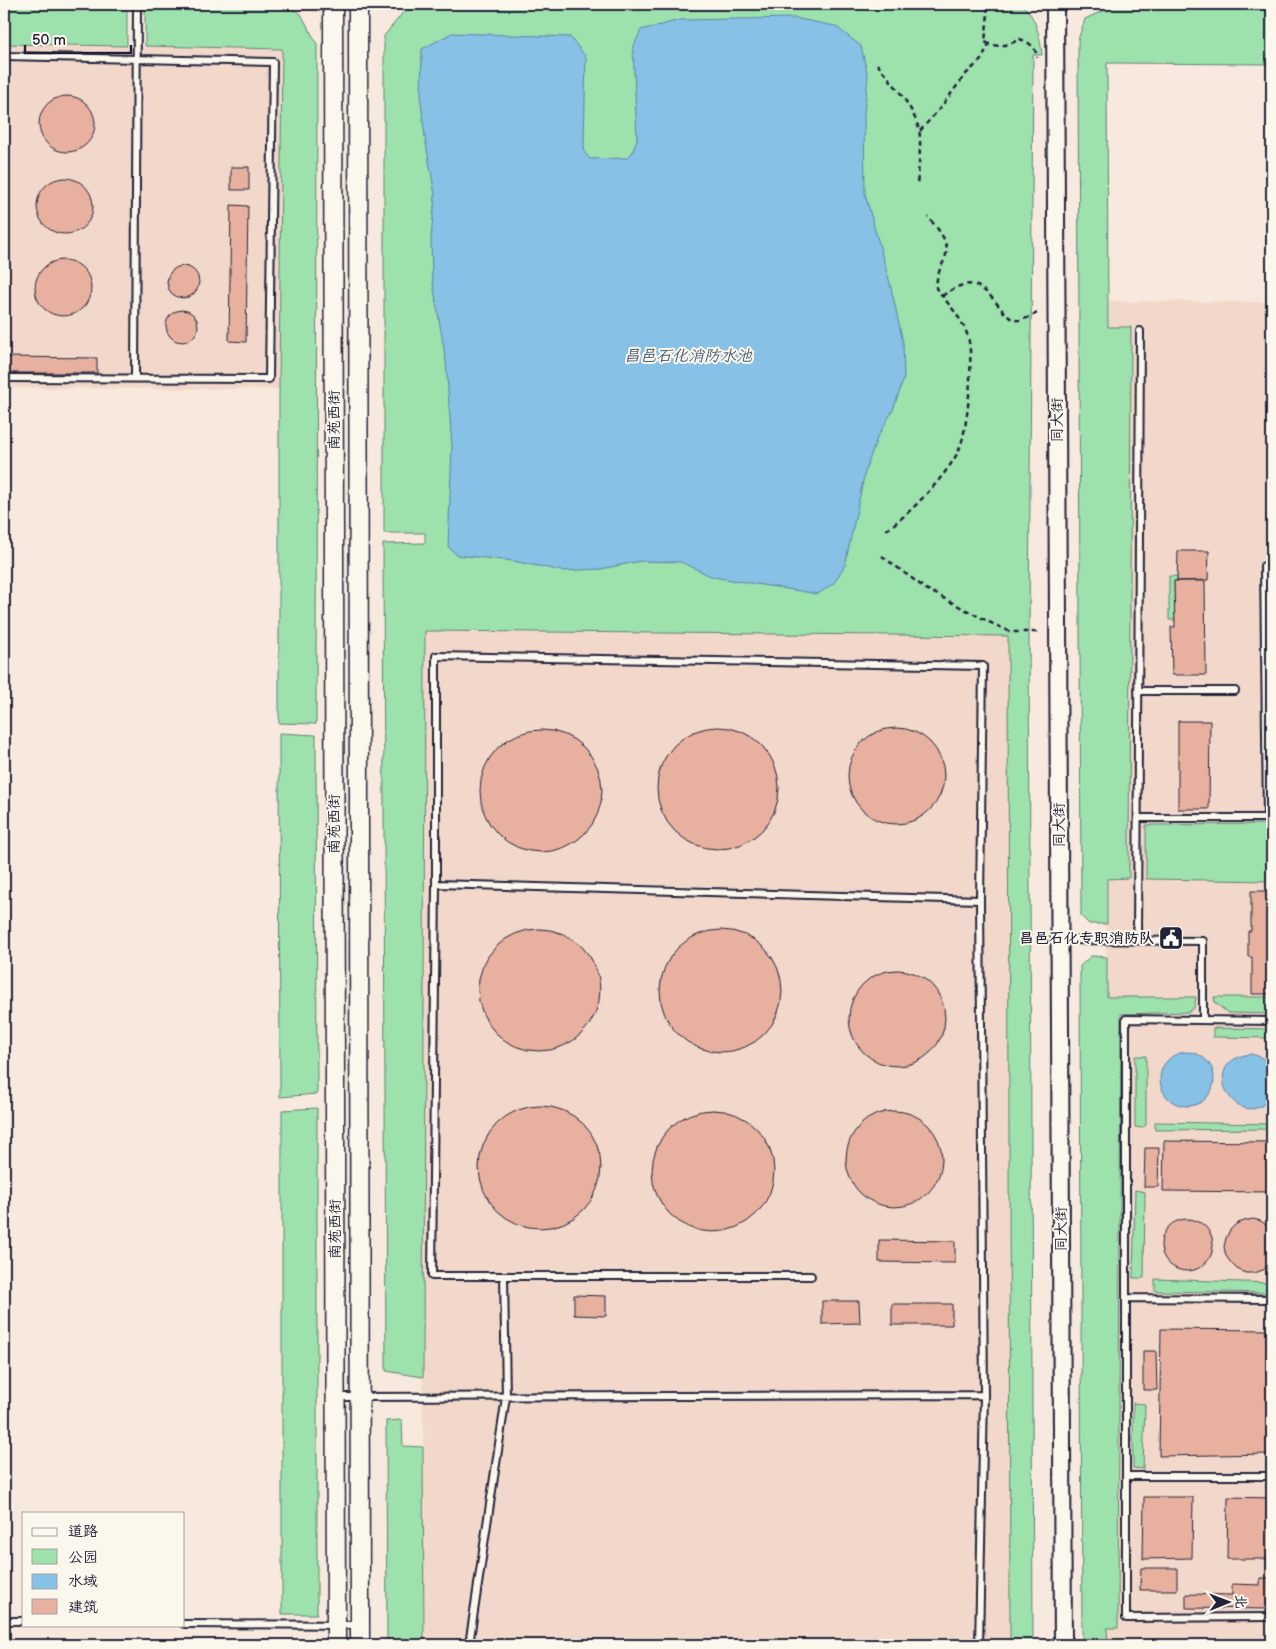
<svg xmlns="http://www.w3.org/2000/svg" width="1276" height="1649" font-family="'Balsamiq Sans','LXGW WenKai TC',sans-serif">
<rect width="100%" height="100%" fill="#f7e9dd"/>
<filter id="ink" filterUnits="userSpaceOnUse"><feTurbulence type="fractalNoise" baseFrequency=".02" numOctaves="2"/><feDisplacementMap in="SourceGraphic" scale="10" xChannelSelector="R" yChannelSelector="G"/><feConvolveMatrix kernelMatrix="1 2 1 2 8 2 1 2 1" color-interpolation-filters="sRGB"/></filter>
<g filter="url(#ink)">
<!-- built -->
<path fill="#f2d8ca" d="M 4,44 L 282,49 L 279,389 L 4,388 Z
M 1109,301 L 1272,302 L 1272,1645 L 1108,1645 L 1106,878 Z
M 425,631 L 1008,635 L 1014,1645 L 424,1645 L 423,1377 Z"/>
<!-- green -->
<path fill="#9de1ad" stroke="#608274" d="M 4,4 L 127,4 L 127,46 L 4,44 Z
M 145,4 L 286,4 L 301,14 L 317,44 L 316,724 L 279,723 L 279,389 L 282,49 L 145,46 Z
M 424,4 L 792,4 L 980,7 L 981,4 C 990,4 1013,1 1021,5 C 1035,12 1041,40 1042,55 L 1033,55 L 1029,630 L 1033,1645 L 1010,1645 L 1008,636 L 425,631 L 423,1377 L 386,1371 L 383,544 L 425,543 L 425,533 L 384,533 L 384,36 L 405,10 L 417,8 Z
M 1113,6 L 1272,10 L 1272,64 L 1107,63 L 1108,327 L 1131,327 L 1129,878 L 1107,879 L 1107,924 L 1089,924 L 1081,916 L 1078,40 L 1085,19 Z
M 1169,576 L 1177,576 L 1177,581 L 1174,581 L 1175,620 L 1169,620 Z
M 279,733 L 316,735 L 317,1094 L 280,1097 Z
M 1272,824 L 1272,881 L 1146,879 L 1146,825 Z
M 1091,956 L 1107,957 L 1107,997 L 1196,997 L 1194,1008 L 1189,1012 L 1121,1014 L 1118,1628 L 1107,1628 L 1108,1645 L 1082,1645 L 1080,966 Z
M 1214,997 L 1272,997 L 1272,1014 L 1228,1013 L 1215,1003 Z
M 1213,1028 L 1272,1029 L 1272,1038 L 1213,1037 Z
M 1135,1056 L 1146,1056 L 1146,1125 L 1142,1128 L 1135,1127 Z
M 317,1108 L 317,1614 L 282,1614 L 282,1110 Z
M 1155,1122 L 1272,1124 L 1272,1129 L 1155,1130 Z
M 1135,1190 L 1145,1192 L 1144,1278 L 1133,1278 Z
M 1155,1279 L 1272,1283 L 1272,1293 L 1155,1291 Z
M 1133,1403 L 1145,1404 L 1143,1469 L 1133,1468 Z
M 402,1420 L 403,1446 L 423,1447 L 424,1645 L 387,1645 L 386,1421 Z
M 318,1640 L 318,1645 L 284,1645 L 284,1642 Z"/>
<!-- water -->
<path fill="#87c1e6" stroke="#5f81a2" d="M 794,18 L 835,26 L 861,46 L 868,77 L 864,112 L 865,194 L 890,283 L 903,342 L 904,378 L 893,410 L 877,438 L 865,472 L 845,565 L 834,583 L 818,594 L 713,577 L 681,562 L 641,561 L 601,569 L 563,571 L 513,561 L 457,555 L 448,547 L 452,447 L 446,361 L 432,277 L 431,239 L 435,195 L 425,138 L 421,102 L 422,49 L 452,33 L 570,37 L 586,57 L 584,145 L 585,153 L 590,159 L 627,158 L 632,153 L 637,140 L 633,48 L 641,30 L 680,20 Z
M1160 1079a27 27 0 1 1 54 0a27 27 0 1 1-54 0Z
M 1251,1054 C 1260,1056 1266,1059 1272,1066 L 1272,1096 C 1241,1139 1192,1061 1251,1054 Z"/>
<!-- building -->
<path fill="#e8b09f" stroke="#22223b" d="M39 124a28 28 0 1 1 56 0a28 28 0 1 1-56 0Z
M 231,167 L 249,167 L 249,190 L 231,190 Z
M37 206a28 28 0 1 1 56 0a28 28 0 1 1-56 0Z
M 231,205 L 248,206 L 246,342 L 229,341 Z
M35 288a28 28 0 1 1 56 0a28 28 0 1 1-56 0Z
M167 282a16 16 0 1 1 32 0a16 16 0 1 1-32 0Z
M166 326a16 16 0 1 1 32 0a16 16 0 1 1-32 0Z
M 4,357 L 97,358 L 97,373 L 4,373 Z
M 1178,551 L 1209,551 L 1208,580 L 1177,581 Z
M 1174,581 L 1205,581 L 1206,675 L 1172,675 L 1171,627 L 1175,627 Z
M 1178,721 L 1210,721 L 1209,809 L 1178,809 Z
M657 788a61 61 0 1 1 122 0a61 61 0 1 1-122 0Z
M848 776a48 48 0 1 1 96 0a48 48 0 1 1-96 0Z
M480 791a61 61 0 1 1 122 0a61 61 0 1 1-122 0Z
M 1251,891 L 1272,891 L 1272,994 L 1252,994 L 1252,957 L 1248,957 L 1248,931 L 1251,931 Z
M478 990a61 61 0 1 1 122 0a61 61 0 1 1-122 0Z
M660 991a61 61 0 1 1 122 0a61 61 0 1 1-122 0Z
M849 1018a48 48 0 1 1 96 0a48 48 0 1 1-96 0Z
M479 1167a61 61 0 1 1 122 0a61 61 0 1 1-122 0Z
M652 1171a61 61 0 1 1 122 0a61 61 0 1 1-122 0Z
M846 1159a48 48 0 1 1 96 0a48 48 0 1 1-96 0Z
M 1164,1141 L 1272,1142 L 1272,1192 L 1163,1191 Z
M 1145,1148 L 1159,1148 L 1158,1187 L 1144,1187 Z
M1161 1245a26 26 0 1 1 52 0a26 26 0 1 1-52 0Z
M 1253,1219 L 1261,1221 L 1272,1230 L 1272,1262 L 1263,1270 L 1254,1273 L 1246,1273 L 1237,1269 L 1231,1263 L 1226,1256 L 1224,1247 L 1226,1238 L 1230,1230 L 1236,1224 L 1244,1221 Z
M 879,1240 L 955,1241 L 955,1263 L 879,1262 Z
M 574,1295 L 606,1296 L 606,1316 L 574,1315 Z
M 822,1301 L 859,1301 L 860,1323 L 822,1324 Z
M 892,1304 L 952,1304 L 952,1325 L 892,1325 Z
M 1161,1329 L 1271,1330 L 1271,1454 L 1159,1456 Z
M 1143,1351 L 1156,1351 L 1157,1390 L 1143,1390 Z
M 1144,1497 L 1193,1497 L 1192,1558 L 1143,1559 Z
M 1228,1497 L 1272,1498 L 1272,1559 L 1227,1559 Z
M 1141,1568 L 1177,1568 L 1177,1590 L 1140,1590 Z
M 1260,1578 L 1272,1578 L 1272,1609 L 1186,1608 L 1186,1594 L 1232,1595 L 1232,1584 L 1260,1585 Z"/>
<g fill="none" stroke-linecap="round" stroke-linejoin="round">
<defs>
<path id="service" d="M 4,56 L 273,62 L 269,379 L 4,378
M 135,378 L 137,4
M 1138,691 L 1235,691
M 1138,818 L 1272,818
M 1267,818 L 1264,566 L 1272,566
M 436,884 L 980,900 L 984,1395 L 979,1645
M 1061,940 L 1203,941 L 1203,1020
M 1137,940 L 1140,331
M 1272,1021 L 1126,1019 L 1126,1618 L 1272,1617
M 811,1276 L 432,1276 L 436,884 L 436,656 L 983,666 L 980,900
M 1126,1298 L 1272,1299
M 337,1397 L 984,1395
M 1126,1476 L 1272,1476
M 4,1621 L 24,1621
M 184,1624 L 359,1625
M 469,1645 L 506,1397 L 504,1276"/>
<path id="tertiary" d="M 1055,4 L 1063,1645"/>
<path id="secondary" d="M 333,4 L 336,1645
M 358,4 L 360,1645"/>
</defs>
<!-- service casing -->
<use href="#service" stroke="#22223b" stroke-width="10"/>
<!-- tertiary casing -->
<use href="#tertiary" stroke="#22223b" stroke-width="20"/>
<!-- secondary casing -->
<use href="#secondary" stroke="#22223b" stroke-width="21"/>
<!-- path -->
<path stroke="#22223b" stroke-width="2.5" stroke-dasharray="5 4" stroke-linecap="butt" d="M 978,4 L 986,6 L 988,13 L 985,42 C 997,49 1008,45 1020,39 C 1030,43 1036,47 1037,58
M 877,64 C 893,83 913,106 919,130 C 922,141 918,173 917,185
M 920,131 L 942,106 L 965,75 L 981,60 L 989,44
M 942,296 C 974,273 983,287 1003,311 C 1007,315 1010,319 1015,320 C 1023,321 1031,316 1037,313
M 886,530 C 909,515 946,476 958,452 C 968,433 973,364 969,342 C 966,322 948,304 936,288 C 937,273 940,270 945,258 C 951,242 937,228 928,217
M 882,556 L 926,589 L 995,625 L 1011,632 L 1037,632"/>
<!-- service -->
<use href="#service" stroke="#fbf7ec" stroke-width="6"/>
<!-- tertiary -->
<use href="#tertiary" stroke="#fbf7ec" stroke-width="16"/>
<!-- secondary -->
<use href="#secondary" stroke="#fbf7ec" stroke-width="18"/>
</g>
</g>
<!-- icons -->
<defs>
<symbol id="civic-square" viewBox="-11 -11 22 22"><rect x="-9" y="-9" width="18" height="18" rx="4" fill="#22223b" stroke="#fbf7ec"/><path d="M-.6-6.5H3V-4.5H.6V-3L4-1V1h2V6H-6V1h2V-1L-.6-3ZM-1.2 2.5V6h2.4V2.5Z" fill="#fff"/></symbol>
</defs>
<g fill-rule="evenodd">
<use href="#civic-square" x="1157" y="924" width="28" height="28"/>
</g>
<g text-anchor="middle" stroke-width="4" stroke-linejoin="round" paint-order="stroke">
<!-- street labels -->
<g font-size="15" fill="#22223b" stroke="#fbf7ec">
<text transform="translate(334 420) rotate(-90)" y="5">南苑西街</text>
<text transform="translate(1057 420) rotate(-90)" y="5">同大街</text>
<text transform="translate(334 824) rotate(-90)" y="5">南苑西街</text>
<text transform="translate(1059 825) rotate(-90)" y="5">同大街</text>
<text transform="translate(335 1229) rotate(-90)" y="5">南苑西街</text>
<text transform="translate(1061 1229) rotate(-90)" y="5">同大街</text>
</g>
<!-- poi labels -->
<g font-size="15" font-weight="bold" fill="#22223b" stroke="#fbf7ec" text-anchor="end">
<text x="1154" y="943">昌邑石化专职消防队</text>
</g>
<!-- water labels -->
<g font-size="16" font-style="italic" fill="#455a77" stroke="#fbf7ec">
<text x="688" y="361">昌邑石化消防水池</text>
</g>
</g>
<!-- margin -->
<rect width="1276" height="1649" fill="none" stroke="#fbf7ec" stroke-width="20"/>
<rect x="10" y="10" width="1256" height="1629" fill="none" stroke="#22223b" stroke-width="2" filter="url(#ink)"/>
<!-- legend -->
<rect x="22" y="1512" width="162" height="115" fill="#fbf7ec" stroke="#a4a2a5"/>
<rect x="32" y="1528" width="25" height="8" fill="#fbf7ec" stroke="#a4a2a5"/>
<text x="68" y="1536" font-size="15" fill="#22223b">道路</text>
<rect x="32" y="1549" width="25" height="15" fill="#9de1ad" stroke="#a4a2a5"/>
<text x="68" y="1562" font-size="15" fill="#22223b">公园</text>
<rect x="32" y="1574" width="25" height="15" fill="#87c1e6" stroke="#a4a2a5"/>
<text x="68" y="1586" font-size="15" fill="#22223b">水域</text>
<rect x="32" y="1599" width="25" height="15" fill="#e8b09f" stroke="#a4a2a5"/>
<text x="68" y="1612" font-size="15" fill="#22223b">建筑</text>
<!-- north arrow -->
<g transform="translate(1228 1602) rotate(89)" stroke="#fbf7ec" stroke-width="4" paint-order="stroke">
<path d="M0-4L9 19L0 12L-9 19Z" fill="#22223b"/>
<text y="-8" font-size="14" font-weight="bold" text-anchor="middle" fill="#22223b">北</text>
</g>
<!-- scale -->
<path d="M25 45v8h106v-8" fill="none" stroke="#22223b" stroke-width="2.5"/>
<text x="32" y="45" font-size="15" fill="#22223b" stroke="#fbf7ec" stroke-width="4" paint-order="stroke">50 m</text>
</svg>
